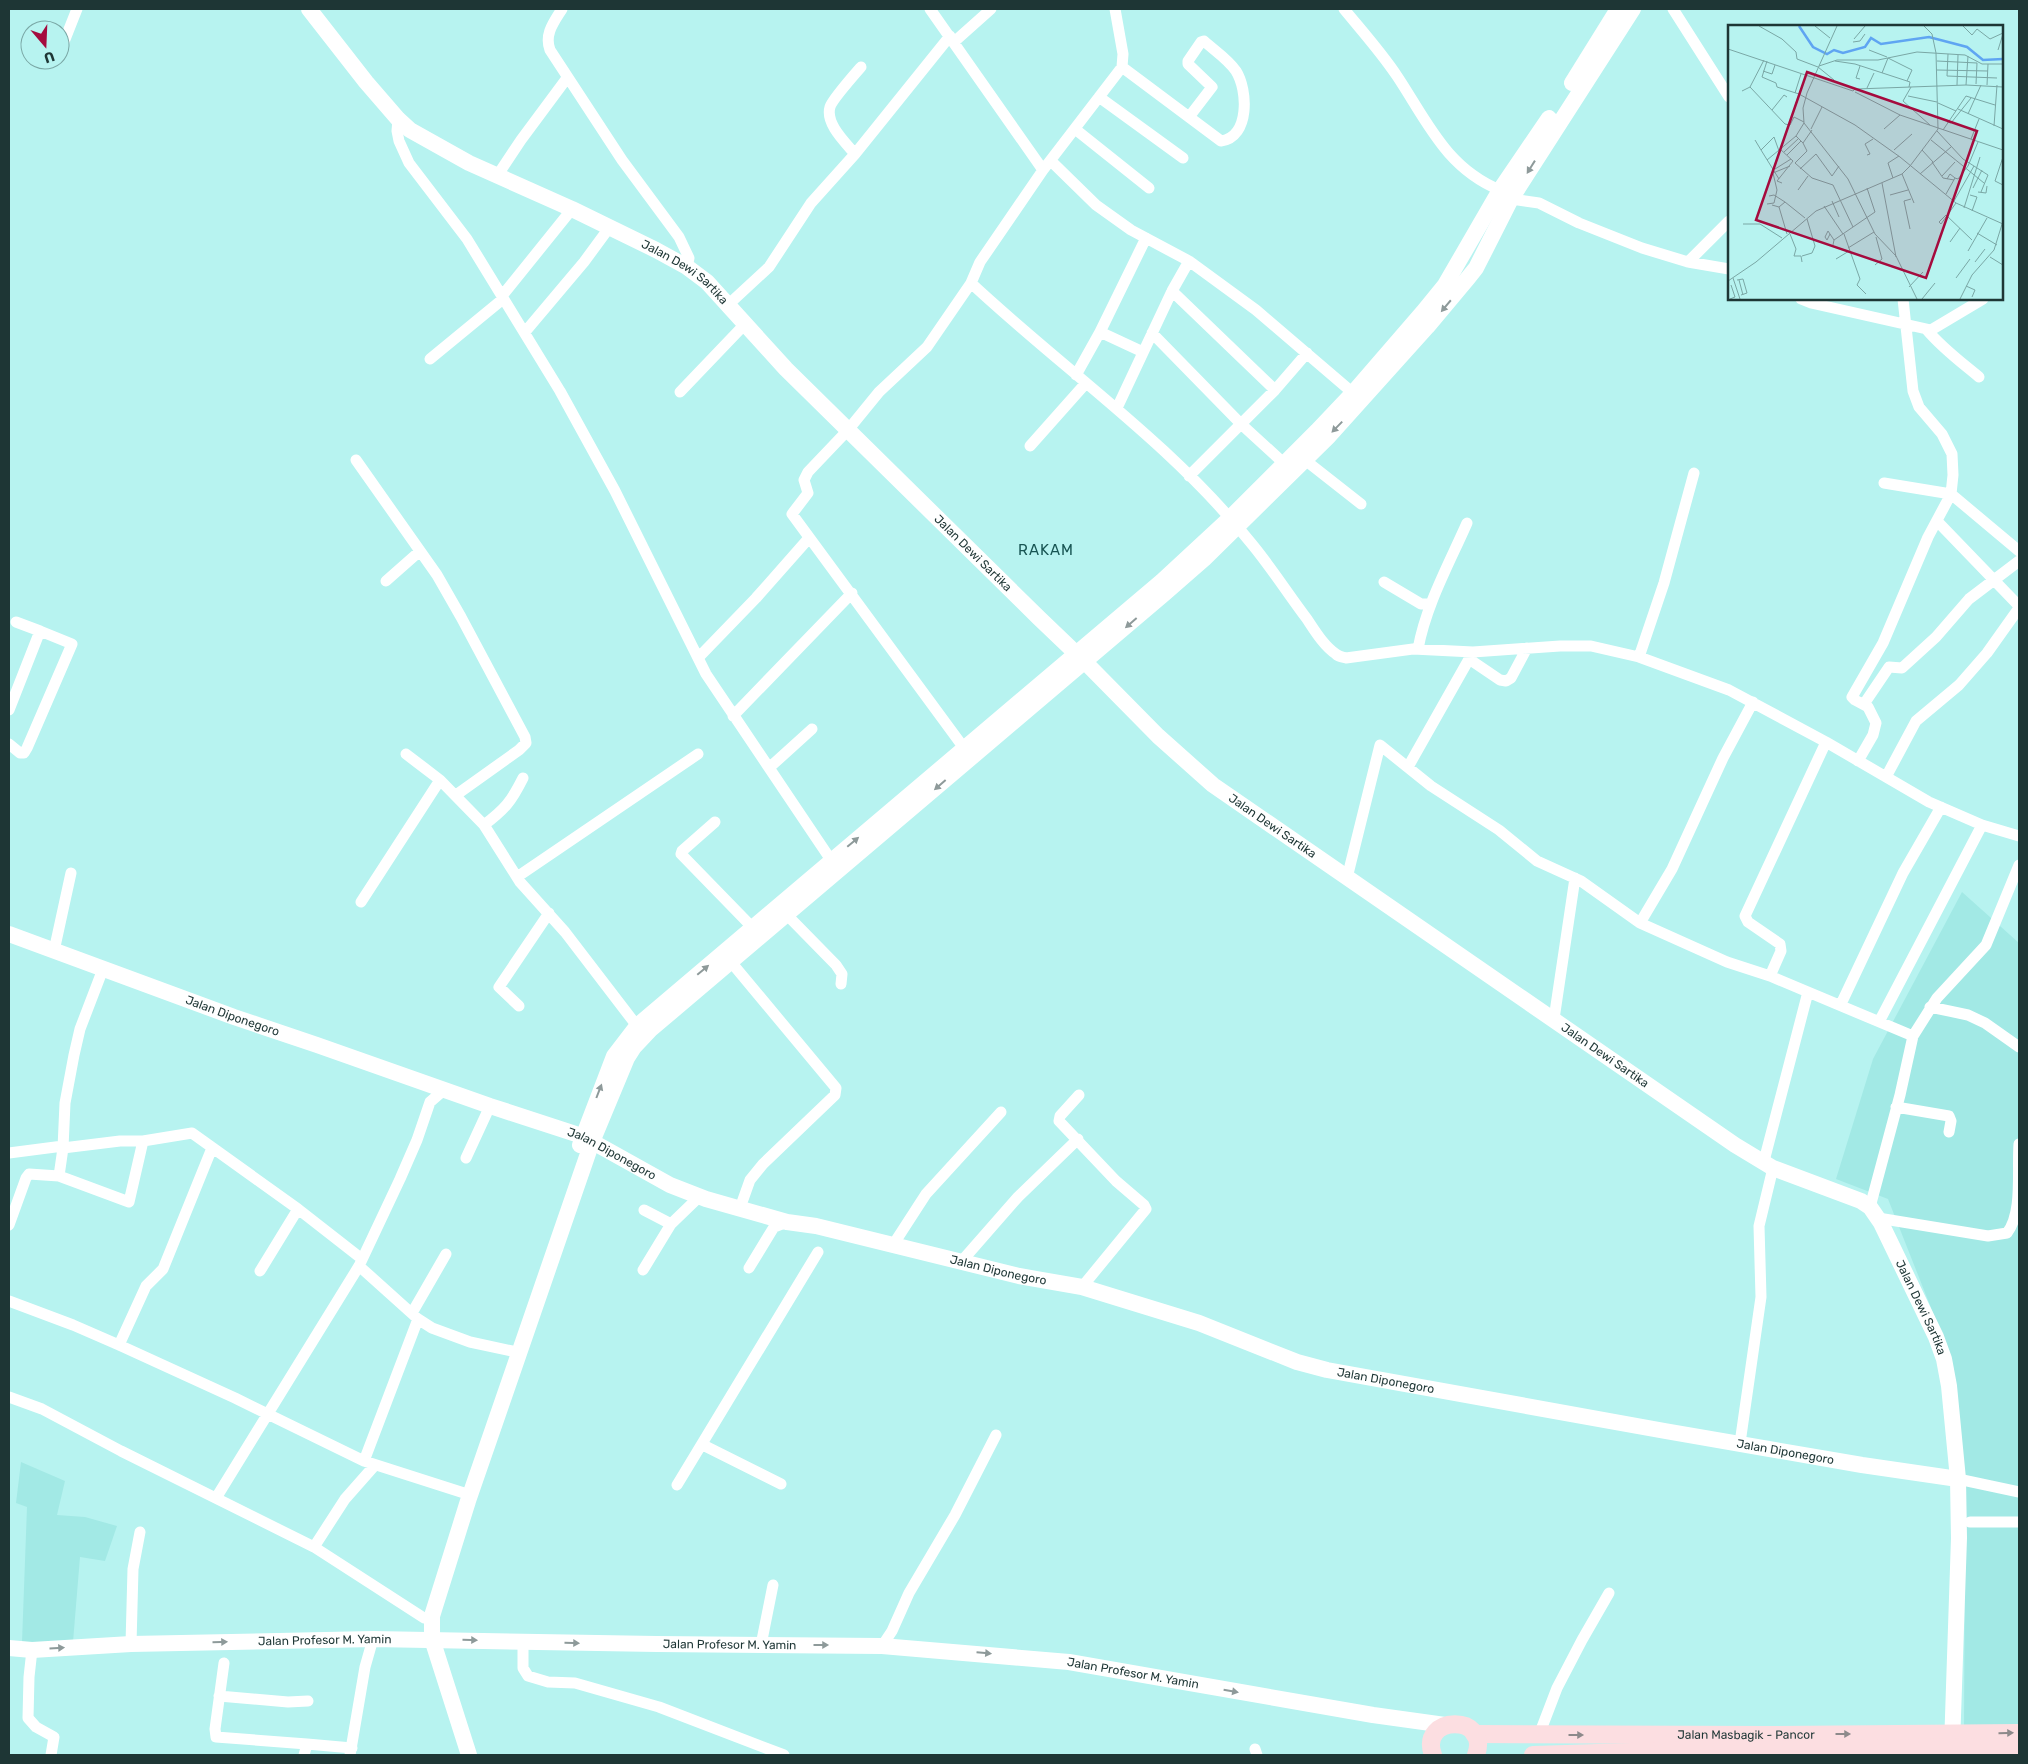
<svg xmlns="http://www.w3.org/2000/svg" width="2028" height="1764" font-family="Rubik,sans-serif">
<rect width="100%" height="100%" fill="#b7f3f0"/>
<!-- built -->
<path fill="#a2e9e5" d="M 1962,892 L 2019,943 L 2019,1729 L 1964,1729 L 1965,1524 L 1952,1361 L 1888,1199 L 1836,1179 L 1873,1059 Z
M 21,1462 L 65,1481 L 57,1515 L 85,1517 L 117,1526 L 105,1561 L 80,1557 L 73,1642 L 22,1642 L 27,1507 L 16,1503 Z"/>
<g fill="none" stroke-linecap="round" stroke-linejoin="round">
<!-- street -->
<path stroke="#fff" stroke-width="11" d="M 562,9 C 554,22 544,34 550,50 L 622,160 L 679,237 L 689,258 L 687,267
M 930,9 L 1043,170
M 1115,9 L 1123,54 L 1122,67 L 1221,141 C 1250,137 1248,90 1236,71 C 1228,59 1215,51 1204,41 L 1201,42 L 1188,61 L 1188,64 L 1212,87 L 1189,117
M 1344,9 C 1362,31 1381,52 1397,76 C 1427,121 1446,168 1500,190
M 1673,9 L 1729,97
M 954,42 L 991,9
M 60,52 L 77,9
M 1122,67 L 1043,170 L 980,262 L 971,283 C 1064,370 1171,443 1251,543 C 1271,567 1288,594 1307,619 C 1315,631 1324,646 1336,654 C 1339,657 1342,657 1346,658 L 1413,649 L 1473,652 L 1560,646 L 1591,646 L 1639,657 L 1729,690 L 1826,742 L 1745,916 L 1748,922 L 1780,944 L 1781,951 L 1770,976 L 1808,992 L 1764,1161
M 1099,97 L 1183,158
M 398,119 L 397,131 L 399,141 L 409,163 L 467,239 L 560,391 L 615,491 L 706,674 L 831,860
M 1075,129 L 1149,188
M 855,154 C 846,143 825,124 830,107 C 832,100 854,75 861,67
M 1051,161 L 1096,205 L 1131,230 L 1189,261 L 1256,310 L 1353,393
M 497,176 L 521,140 L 567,78
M 1511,199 L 1539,203 L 1579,223 L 1642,248 L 1688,262 L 1729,269
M 1688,262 L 1729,221
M 1172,291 L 1275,390
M 502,296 L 572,209
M 1801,299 L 1811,303 L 1931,330 L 1983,299
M 1903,299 L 1913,391 L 1919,407 L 1942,434 L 1952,454 L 1953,475 L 1951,494 L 2019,551
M 729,304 L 769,267 L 811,203 L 855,154 L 950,36
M 1927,330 C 1942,348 1961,362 1979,377
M 525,332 L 584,262 L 609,228
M 1100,332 L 1143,352
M 1152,333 L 1241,424 L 1288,467
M 430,359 L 503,299
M 1076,375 L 1100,332 L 1146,238
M 680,392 L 746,323
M 1117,408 L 1172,291 L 1189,261
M 1030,446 L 1086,383
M 356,460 L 437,575 L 461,617 L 525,737 L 526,743 L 519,750 L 456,795
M 1305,460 L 1361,504
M 1189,476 L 1275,390 L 1307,353
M 1937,521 L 2019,606
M 386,581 L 420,551
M 1384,582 L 1421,604 L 1430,604
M 16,622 L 40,631
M 1418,649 C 1426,605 1449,564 1467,523
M 1639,657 L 1664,583 L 1694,473
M 698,658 L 756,598 L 809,538
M 1469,659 L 1500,680 L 1506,681 L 1511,678 L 1527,648
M 1864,704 L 1889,667 L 1902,668 L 1936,637 L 1969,599 L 2019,561
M 9,710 L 40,631 L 72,644 L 27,748 L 24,753 L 20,753 L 9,744
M 733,716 L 852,593
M 1826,742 L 1929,802 L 1982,825 L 2019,836
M 964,748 L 792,514 L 808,493 L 804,480 L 808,472 L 848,430 L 879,392 L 927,347 L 971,283
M 406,754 L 440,780 L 484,825 L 520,882 L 565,932 L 637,1026
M 1858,761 L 1873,735 L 1876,723 L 1868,707 L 1855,700 L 1852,697 L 1883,643 L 1928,537 L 1951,494 L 1884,483
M 770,767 L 812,729
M 1408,767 L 1473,652
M 1886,777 L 1916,721 L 1959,685 L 1987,653 L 2019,608
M 715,822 L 682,851 L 681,854 L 753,928
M 484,825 C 505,809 511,802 523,778
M 517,877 L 698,754
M 1347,878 L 1380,745 L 1431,786 L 1499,830 L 1537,861 L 1581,881 L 1640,923 L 1672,869 L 1723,758 L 1753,702
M 361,902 L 440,780
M 787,915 L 836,965 L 842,974 L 841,984
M 1640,923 L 1727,962 L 1770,976
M 54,951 L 71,873
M 726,956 L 836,1088 L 835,1095 L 763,1164 L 750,1180 L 740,1208
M 103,969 L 80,1029 L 74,1055 L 65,1103 L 63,1148 L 59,1176 L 129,1202 L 143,1141
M 1808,992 L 1913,1036 L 1900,1095 L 1870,1207
M 1841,1004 L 1903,873 L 1941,807
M 519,1006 L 499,987 L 549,913
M 1930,1007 L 1968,1015 L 1985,1023 L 2019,1047
M 1554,1019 L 1575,878
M 1880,1020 L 1982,825
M 1913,1036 L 1937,998 L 1986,945 L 2019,865
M 1079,1095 L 1060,1116 L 1059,1121 L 1116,1181 L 1144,1205 L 1146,1209 L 1082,1287
M 1896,1107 L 1949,1116 L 1951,1121 L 1949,1132
M 63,1148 L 120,1141 L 143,1141 L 192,1133 L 298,1209 L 362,1259
M 9,1153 L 63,1146
M 466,1158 L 490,1106
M 644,1210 L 671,1224
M 1878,1218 L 1988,1236 L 2007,1233 C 2023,1213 2017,1170 2019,1144
M 9,1225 L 26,1178 L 29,1174 L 59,1176
M 893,1245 L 926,1194 L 1001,1112
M 961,1262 L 1018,1197 L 1078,1139
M 359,1266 L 418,1319 L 432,1328 L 470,1342 L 512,1351
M 749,1268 L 774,1227 L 787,1222
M 643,1270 L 671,1224 L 700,1196
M 260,1271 L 298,1209
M 9,1301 L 73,1325 L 119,1345 L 235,1398 L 364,1461 L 464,1493
M 412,1313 L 446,1254
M 119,1345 L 146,1286 L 163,1269 L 212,1148
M 9,1397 L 42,1409 L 121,1451 L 314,1547 L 424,1618
M 1740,1443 L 1761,1297 L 1759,1226 L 1773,1168
M 703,1445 L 781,1484
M 364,1461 L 418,1319
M 1958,1479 L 2019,1492
M 677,1485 L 818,1252
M 216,1498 L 359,1266 L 400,1179 L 417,1140 L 430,1102 L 445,1089
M 1970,1522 L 2019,1522
M 314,1547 L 345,1499 L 375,1465
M 523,1641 L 523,1668 L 528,1676 L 548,1682 L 575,1683 L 659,1707 L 784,1755
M 131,1644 L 133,1569 L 140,1532
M 761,1645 L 773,1585
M 882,1646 L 892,1631 L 909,1593 L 955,1515 L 996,1435
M 32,1650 L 29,1677 L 28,1718 L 36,1727 L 54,1737 L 51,1755
M 224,1663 L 215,1729 L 216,1737 L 307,1744
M 219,1696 L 288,1702 L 308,1701
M 1539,1735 L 1557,1688 L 1582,1640 L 1609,1593
M 1255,1749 L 1257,1755
M 304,1755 L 307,1744 L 352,1748
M 350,1755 L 365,1667 L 373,1639"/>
<!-- secondary -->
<g stroke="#fff" stroke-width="16">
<path id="s1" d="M 309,9 L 366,82 L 398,119 L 410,130 L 469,163 L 572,209 L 656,250 L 687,267 L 707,282 L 786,369 L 1039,618 L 1085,662 L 1158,736 L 1213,785 L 1735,1145 L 1773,1168 L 1861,1201 L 1870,1207 L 1881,1223 L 1936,1337 L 1944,1359 L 1949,1386 L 1958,1479 L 1959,1538 L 1952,1746"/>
<path d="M 1572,83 L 1618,9"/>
<path id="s2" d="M 9,934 L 234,1017 L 317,1045 L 490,1106 L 582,1136 L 670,1185 L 706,1199 L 787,1222 L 816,1226 L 1019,1276 L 1082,1287 L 1199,1323 L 1297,1362 L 1327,1370 L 1665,1431 L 1862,1465 L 1958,1479"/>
<path d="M 580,1145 L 614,1056 L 637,1026 L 1162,581 L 1230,518 L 1317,431 L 1353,393 L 1423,312 L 1445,285 L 1500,190 L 1549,118"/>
<path id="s3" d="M 9,1648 L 32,1650 L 131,1644 L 373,1639 L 657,1644 L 882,1646 L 1069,1662 L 1373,1715 L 1445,1725"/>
<path d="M 469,1755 L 432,1639 L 432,1616 L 468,1501 L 592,1142 L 627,1058 L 634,1047 L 650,1030 L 1164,594 L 1204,559 L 1329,436 L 1427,327 L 1468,278 L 1476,268 L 1511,199 L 1633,9"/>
</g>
<!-- primary -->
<g stroke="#fcdee1" stroke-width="18">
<path id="s4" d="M 1474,1734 L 1765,1735 L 2019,1733"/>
<path d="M 1433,1755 C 1418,1715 1491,1713 1476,1755"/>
<path d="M 1533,1755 L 1696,1750 L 2019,1747"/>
</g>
</g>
<!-- one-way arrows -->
<defs><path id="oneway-solid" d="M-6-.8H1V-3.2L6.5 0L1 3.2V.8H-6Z" transform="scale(1.25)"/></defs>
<g fill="#8e9a9a">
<use href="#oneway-solid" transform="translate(1531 167) rotate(122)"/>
<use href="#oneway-solid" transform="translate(1446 306) rotate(130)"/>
<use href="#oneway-solid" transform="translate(1337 427) rotate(134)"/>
<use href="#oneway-solid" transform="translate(1131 623) rotate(139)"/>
<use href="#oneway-solid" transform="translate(940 785) rotate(139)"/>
<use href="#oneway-solid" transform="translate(853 842) rotate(-40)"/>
<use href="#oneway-solid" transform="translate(703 970) rotate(-40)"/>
<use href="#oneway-solid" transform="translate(599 1091) rotate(-69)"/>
<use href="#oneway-solid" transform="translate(470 1640) rotate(1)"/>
<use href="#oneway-solid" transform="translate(220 1642) rotate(-2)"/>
<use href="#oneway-solid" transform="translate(572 1643) rotate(1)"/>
<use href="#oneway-solid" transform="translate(821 1645)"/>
<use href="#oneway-solid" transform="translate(57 1648) rotate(-3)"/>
<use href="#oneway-solid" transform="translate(984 1653) rotate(5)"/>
<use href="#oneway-solid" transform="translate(1231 1691) rotate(10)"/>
</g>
<g fill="#8d8a8b">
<use href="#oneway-solid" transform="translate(2006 1733) rotate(-1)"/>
<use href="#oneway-solid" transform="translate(1843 1734)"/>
<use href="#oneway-solid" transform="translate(1576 1735)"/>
</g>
<g text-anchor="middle" stroke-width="5" stroke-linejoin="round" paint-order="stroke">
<!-- street labels -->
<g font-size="12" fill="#1e3635" stroke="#b7f3f0">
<text dy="4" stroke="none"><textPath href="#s1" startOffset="468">Jalan Dewi Sartika</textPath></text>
<text dy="4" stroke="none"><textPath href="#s1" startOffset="872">Jalan Dewi Sartika</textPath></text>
<text dy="4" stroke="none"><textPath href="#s1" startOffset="1278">Jalan Dewi Sartika</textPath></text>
<text dy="4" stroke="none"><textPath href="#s2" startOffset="238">Jalan Diponegoro</textPath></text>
<text dy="4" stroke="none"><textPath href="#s1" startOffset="1682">Jalan Dewi Sartika</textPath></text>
<text dy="4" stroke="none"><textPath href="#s2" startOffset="642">Jalan Diponegoro</textPath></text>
<text dy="4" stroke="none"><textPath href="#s2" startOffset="1048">Jalan Diponegoro</textPath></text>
<text dy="4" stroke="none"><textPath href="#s1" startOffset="2102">Jalan Dewi Sartika</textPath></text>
<text dy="4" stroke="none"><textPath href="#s2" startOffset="1452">Jalan Diponegoro</textPath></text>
<text dy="4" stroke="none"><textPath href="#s2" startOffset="1858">Jalan Diponegoro</textPath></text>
<text dy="4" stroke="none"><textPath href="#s3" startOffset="316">Jalan Profesor M. Yamin</textPath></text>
<text dy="4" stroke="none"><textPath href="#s3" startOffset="721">Jalan Profesor M. Yamin</textPath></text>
<text dy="4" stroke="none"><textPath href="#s3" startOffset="1126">Jalan Profesor M. Yamin</textPath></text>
<text dy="4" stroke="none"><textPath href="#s4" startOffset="272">Jalan Masbagik - Pancor</textPath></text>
</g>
<!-- quarter labels -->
<g font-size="15" letter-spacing="1" fill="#185553" stroke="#b7f3f0">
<text x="1046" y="555">RAKAM</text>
</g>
</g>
<!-- overview -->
<g transform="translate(1728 25)">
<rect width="275" height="275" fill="#b7f3f0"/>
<path fill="none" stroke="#5fa5f2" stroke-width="2.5" d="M 71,1 L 85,22 L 99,29 L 106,25 L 115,28 L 137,22 L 143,13 L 153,19 L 201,12 L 239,22 L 255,35 L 275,34"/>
<path fill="none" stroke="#7aa7a5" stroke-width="1" d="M 31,1 L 54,14 L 68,27 L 69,34 L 90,42 L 106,55M 87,1 L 102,13M 235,1 L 244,10 L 249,4 L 262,14 L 275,8M 126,14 L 137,1M 125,17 L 132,16 L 137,9M 0,24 L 125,66 L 128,63M 141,25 L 159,32M 270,25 L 275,9M 220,29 L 219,51 L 269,53M 160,33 L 184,45 L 179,56M 39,36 L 34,52 L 48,58 L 49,62 L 71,69M 107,36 L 127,39 L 176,55 L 182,57 L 181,62M 209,36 L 249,38M 91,41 L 109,1M 209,45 L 260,46M 35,46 L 44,49 L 47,40M 154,48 L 160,33M 132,54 L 128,53 L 132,41M 75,59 L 71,69 L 127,100 L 172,132 L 228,178 L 275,199M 248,59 L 249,38M 229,60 L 230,30M 238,60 L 240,31M 259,60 L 260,39M 22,62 L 57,99 L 62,100 L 66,92 L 76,97M 183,62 L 175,76 L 202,100M 139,63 L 146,48M 128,64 L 238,60 L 275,62M 14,66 L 22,62 L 36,35M 127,67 L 172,90 L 275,125M 67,68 L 73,49M 180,71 L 209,77M 210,78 L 228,86M 230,84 L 275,104M 44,85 L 56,70 L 59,72M 240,89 L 253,60M 219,97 L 223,98 L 243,73M 266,101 L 269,60M 83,104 L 94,82M 156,104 L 172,90M 84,105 L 75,118 L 79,126 L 67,138 L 84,153 L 105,160 L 125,202 L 106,215M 215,105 L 238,71 L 267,80M 209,106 L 235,134 L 260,150 L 253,167M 243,114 L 251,94M 27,115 L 33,125 L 46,112 L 51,126M 203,115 L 256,158M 75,118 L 68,111 L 76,98M 52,124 L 65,136M 33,125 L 51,154M 166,125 L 184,109M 194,125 L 205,137M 56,127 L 70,114M 59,130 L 73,116M 139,130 L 142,129 L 137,119 L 145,114M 275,132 L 267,156 L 275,160M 39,135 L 68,111M 204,137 L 215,153 L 226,155M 47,144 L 63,134M 72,144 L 88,129 L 104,151 L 111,141M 174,149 L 186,178M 192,149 L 223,122M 214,151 L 227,137M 165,153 L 160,138 L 171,131M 227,153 L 230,154 L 240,141 L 250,117M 54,158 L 49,156 L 65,136M 154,158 L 168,232M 245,163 L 254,145M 70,165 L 80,151M 250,167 L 258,168 L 259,161M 218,169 L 227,153 L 222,149 L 219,154M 162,170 L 180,165M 242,170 L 249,172 L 244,186M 41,171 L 46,170 L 57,177M 104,176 L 111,192M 226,176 L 246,141M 39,179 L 46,178 L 49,165 L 45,148 L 62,141M 44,180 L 51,182 L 59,209M 96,181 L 115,209M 51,182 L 57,177 L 77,193M 236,183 L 252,132M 211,197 L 218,190 L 244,215M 211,197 L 213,199 L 228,178M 15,199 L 32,199 L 54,213M 125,202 L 147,187 L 139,163M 182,204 L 176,176 L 183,174M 249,208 L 269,220M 62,209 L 68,224 L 66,231 L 73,231 L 74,237M 102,209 L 99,215 L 97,212 L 100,206 L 106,215 L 105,220M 116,209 L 132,254 L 129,260 L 138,269M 222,217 L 232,203M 120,223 L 146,207M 240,226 L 259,193M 74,231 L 84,228 L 87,221 L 79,194M 262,232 L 275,240M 108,234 L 121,226M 247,237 L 257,224M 147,240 L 154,234 L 148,212M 5,253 L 12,274M 228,253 L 242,234M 9,255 L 15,254 L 19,268 L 13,270M 11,255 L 15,270M 0,256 L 28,237 L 88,186 L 174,149 L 182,141 L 210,104 L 208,28 L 204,9 L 196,1M 238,261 L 247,265 L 244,272M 181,262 L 195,247M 2,274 L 7,272 L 3,260M 189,274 L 168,231 L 147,209 L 120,154 L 76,98 L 75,83 L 79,68 L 91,41 L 109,35 L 150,35 L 189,27 L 237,30 L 254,39 L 275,39M 194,274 L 207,258M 232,274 L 244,250 L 266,225 L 275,196"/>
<path fill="#a50b3e" fill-opacity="0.15" stroke="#a50b3e" stroke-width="2.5" d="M 79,47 L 249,106 L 198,253 L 28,195 Z"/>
<rect width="275" height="275" fill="none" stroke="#1e3635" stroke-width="2.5"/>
</g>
<!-- border -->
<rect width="2028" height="1764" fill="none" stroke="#1e3635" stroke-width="20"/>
<!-- north arrow -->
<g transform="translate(45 45) rotate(161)"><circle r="24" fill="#b7f3f0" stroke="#7aa7a5"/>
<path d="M0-4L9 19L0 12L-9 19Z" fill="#a50b3e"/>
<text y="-8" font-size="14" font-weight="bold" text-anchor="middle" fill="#1e3635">U</text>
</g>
</svg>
